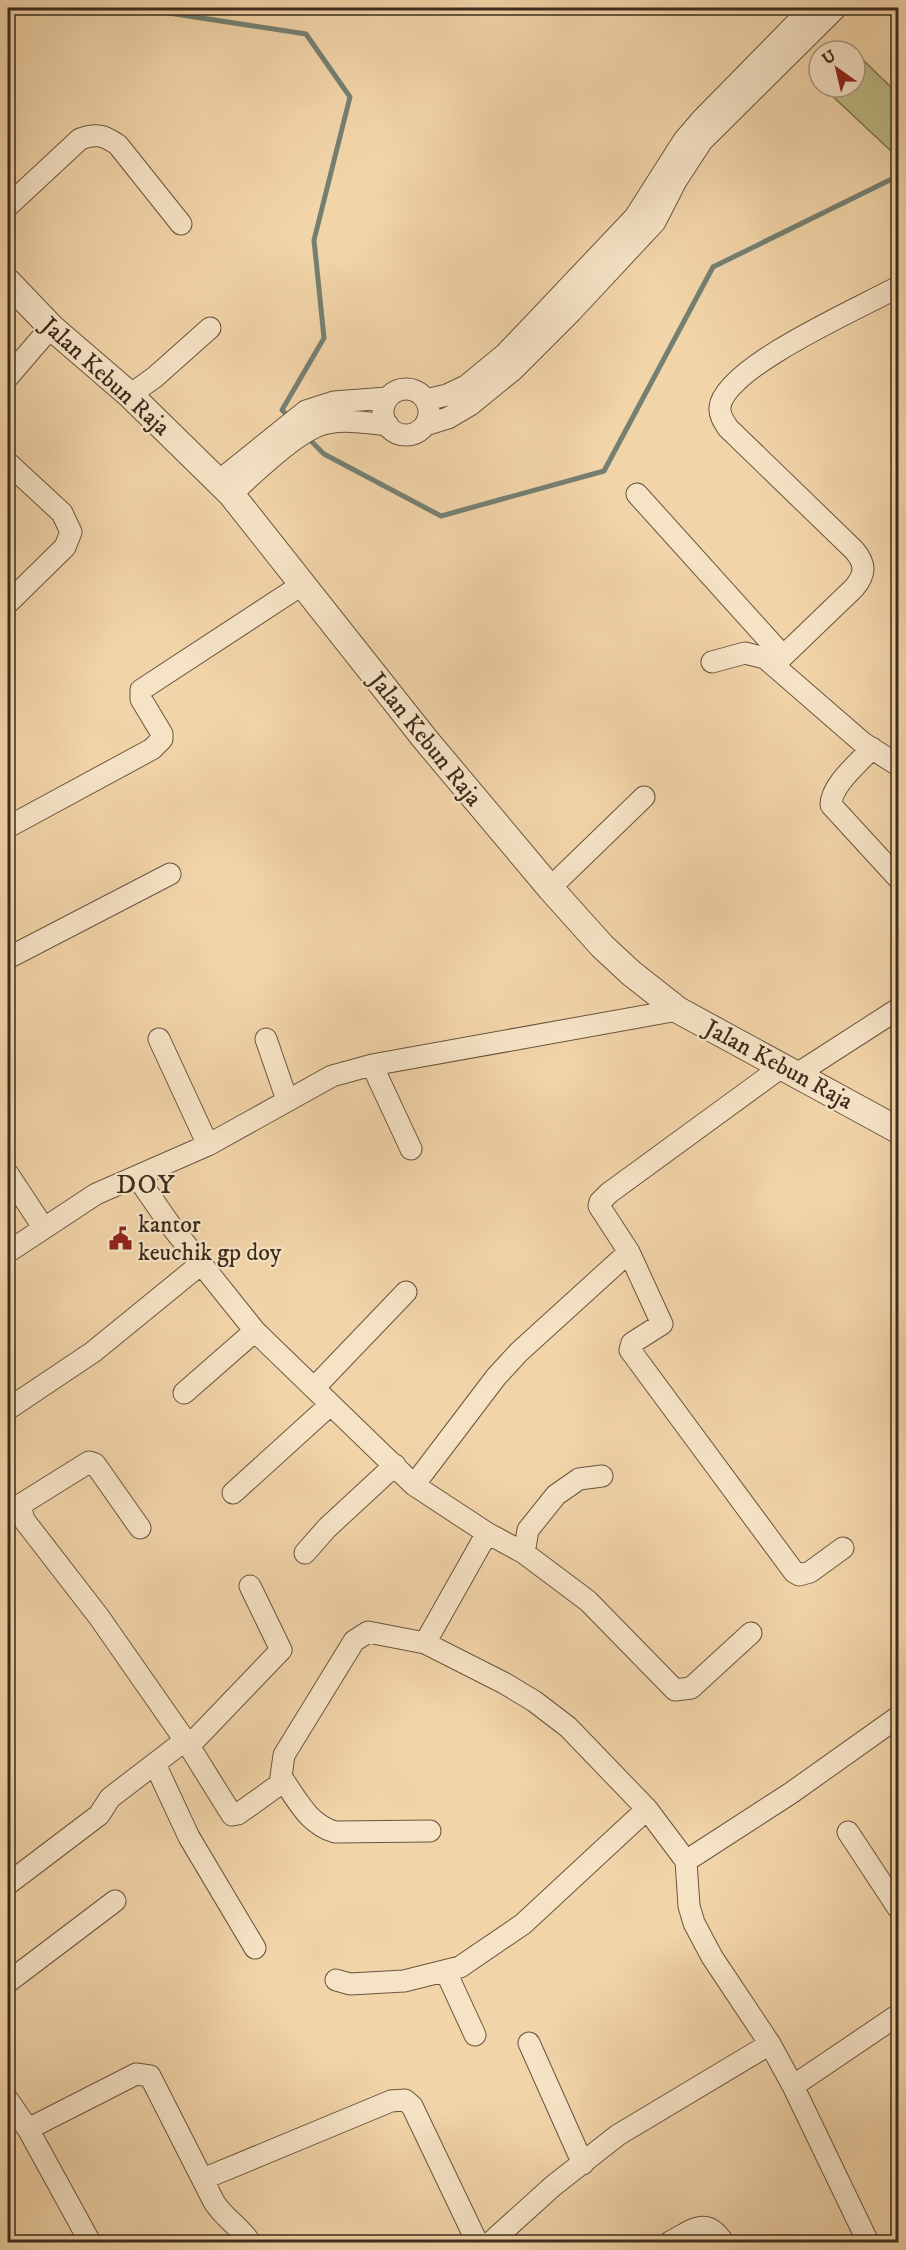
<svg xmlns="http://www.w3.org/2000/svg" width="906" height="2250" font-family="'IM FELL DW Pica',serif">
<rect width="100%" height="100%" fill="#f1d4a8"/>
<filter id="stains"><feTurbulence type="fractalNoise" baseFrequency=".00333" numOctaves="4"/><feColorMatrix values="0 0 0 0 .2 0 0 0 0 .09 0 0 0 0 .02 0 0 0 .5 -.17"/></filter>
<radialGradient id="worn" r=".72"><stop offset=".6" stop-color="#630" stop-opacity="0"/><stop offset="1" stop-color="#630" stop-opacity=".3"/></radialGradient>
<!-- green -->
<path fill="#bdbc85" stroke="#7c7450" stroke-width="1.5" d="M 859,56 L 898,94 L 898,143 L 891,151 L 826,90 L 830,87 L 855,87 L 855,60 Z"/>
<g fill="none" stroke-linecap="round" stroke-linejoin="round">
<!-- stream -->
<path stroke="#758072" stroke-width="5" d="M 136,8 L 306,34 L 350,97 L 314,240 L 324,338 L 282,410 L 291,419
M 307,437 L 324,454 L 441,516 L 604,471 L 713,267 L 898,176"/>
<defs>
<path id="minor" d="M 8,206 L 80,139 C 96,133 104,135 118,145 L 181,224
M 8,377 L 51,327
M383 412a23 23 0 1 1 46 0a23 23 0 1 1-46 0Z
M 130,395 L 155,377 L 210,328
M 426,400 L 447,395 L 466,386 L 506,353 L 635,217 L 684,140 L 702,119 L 811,8
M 425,425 L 448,418 L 470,405 L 513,370 L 572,311 L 655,222 L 676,181 L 702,141 L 836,8
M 8,463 L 62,513 L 71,532 L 65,547 L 8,603
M 219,481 L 306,411 L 334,402 L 387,398
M 231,494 C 254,474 299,428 328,423 C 347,419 368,423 388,425
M 637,494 L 783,656
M 712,662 L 745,653 L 765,658 L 863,743 L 898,765
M 775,664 L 854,588 C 866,574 866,564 854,550 L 728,428 C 724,422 719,415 720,407 C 724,367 864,306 898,287
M 872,748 C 859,763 831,785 831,805 L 898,878
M 8,827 L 152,749 L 162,739 L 162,734 L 141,699 L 141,690 L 303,584
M 550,888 L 644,797
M 8,958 L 170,874
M 159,1039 L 208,1145
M 266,1039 L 287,1100
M 372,1065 L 411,1149
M 783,1066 L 609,1193 L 600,1202 L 599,1206 L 629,1252 L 662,1324 L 632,1343 L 630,1350 L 794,1572 L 799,1575 L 810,1572 L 843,1548
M 797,1074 L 898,1009
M 8,1174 L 43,1227
M 137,1177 L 171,1226 L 255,1331 L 414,1485 L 487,1533 L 425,1643 L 368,1632 L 354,1641 L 284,1755 L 280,1784 L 284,1781 C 299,1803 309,1824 335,1832 L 430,1831
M 8,1252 L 96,1194 L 208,1145 L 332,1076 L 372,1065 L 678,1010
M 314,1388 L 406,1292
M 184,1393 L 255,1331
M 8,1409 L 93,1352 L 202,1263
M 414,1485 L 496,1377 L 519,1352 L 629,1252
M 233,1493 L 330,1405
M 20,1505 L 89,1462 L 95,1464 L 140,1528
M 8,1512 L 20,1505 L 24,1520 L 99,1617 L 189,1746 L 232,1815 L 238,1814 L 280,1784
M 487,1533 L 524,1553 L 588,1601 L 675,1690 L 691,1688 L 751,1633
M 305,1553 L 327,1528 L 395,1465
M 524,1553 L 528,1530 L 556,1495 L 579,1479 L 602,1476
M 425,1643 L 504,1683 L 534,1701 L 568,1727 L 647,1809 L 686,1861 L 689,1906 L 694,1923 L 712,1957 L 770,2044 L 793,2086 L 868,2242
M 189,1746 L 281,1650 L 250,1586
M 155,1764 L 189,1837 L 255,1948
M 848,1832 L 898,1908
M 686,1861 L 791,1793 L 898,1717
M 8,1884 L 99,1815 L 110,1798 L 179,1745 L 189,1746
M 446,1972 L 475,2035
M 336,1980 L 350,1984 L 404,1981 L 460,1967 L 523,1924 L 647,1809
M 8,1982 L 115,1901
M 529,2043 L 583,2164
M 793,2086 L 898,2015
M 8,2100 L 28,2129 L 136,2074 L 150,2076 L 214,2202 C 224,2218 239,2226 250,2242
M 28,2129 L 90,2242
M 203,2179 L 391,2101 L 405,2100 L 412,2106 L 477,2242
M 491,2242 L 553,2186 L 618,2135 L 770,2044
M 670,2242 C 692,2231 706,2215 723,2242"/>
<path id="tertiary" d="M 8,282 L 51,327 L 130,395 L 231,494 L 425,739 L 550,888 L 602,946 L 631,973 L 678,1010 L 898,1130"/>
</defs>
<!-- minor casing -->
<use href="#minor" stroke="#69553f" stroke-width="23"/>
<!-- tertiary casing -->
<use href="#tertiary" stroke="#69553f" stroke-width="28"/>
<!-- minor -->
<use href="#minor" stroke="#f6e3c6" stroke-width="21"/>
<!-- tertiary -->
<use href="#tertiary" stroke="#f6e3c6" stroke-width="26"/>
</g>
<!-- icons -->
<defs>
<symbol id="civic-bare" viewBox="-9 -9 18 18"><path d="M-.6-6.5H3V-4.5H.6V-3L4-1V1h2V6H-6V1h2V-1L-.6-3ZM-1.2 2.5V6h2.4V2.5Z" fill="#8f2418" stroke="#f6e3c6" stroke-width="2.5" paint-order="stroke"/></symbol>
</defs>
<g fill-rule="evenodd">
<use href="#civic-bare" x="104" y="1222" width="33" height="33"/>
</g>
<g text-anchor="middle" stroke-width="4.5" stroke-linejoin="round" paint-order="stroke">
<!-- street labels -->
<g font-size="24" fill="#3c2b1c" stroke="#f6e3c6">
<text transform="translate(106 376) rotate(42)" y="8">Jalan Kebun Raja</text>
<text transform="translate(426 739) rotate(51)" y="8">Jalan Kebun Raja</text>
<text transform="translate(779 1064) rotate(28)" y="8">Jalan Kebun Raja</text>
</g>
<!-- poi labels -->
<g font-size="24" fill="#3c2b1c" stroke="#f6e3c6" text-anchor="start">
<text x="138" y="1232">kantor<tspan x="138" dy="28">keuchik gp doy</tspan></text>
</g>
<!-- quarter labels -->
<g font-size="27" letter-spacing="1.5" fill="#3c2b1c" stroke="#f6e3c6">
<text x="146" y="1193">DOY</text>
</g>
</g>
<!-- margin -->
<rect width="906" height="2250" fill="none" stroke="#f1d4a8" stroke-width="30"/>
<rect x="9" y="9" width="888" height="2232" fill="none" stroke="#3c2b1c" stroke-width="3"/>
<rect x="15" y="15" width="876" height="2220" fill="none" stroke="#3c2b1c" stroke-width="1.5"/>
<!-- north arrow -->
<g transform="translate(837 69) rotate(326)"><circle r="28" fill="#f6e3c6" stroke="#ac9982" stroke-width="1.5"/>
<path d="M0-4.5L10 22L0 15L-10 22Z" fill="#8f2418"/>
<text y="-9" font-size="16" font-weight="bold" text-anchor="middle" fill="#3c2b1c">U</text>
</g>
<rect width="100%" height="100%" filter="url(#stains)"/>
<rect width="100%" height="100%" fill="url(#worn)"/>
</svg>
